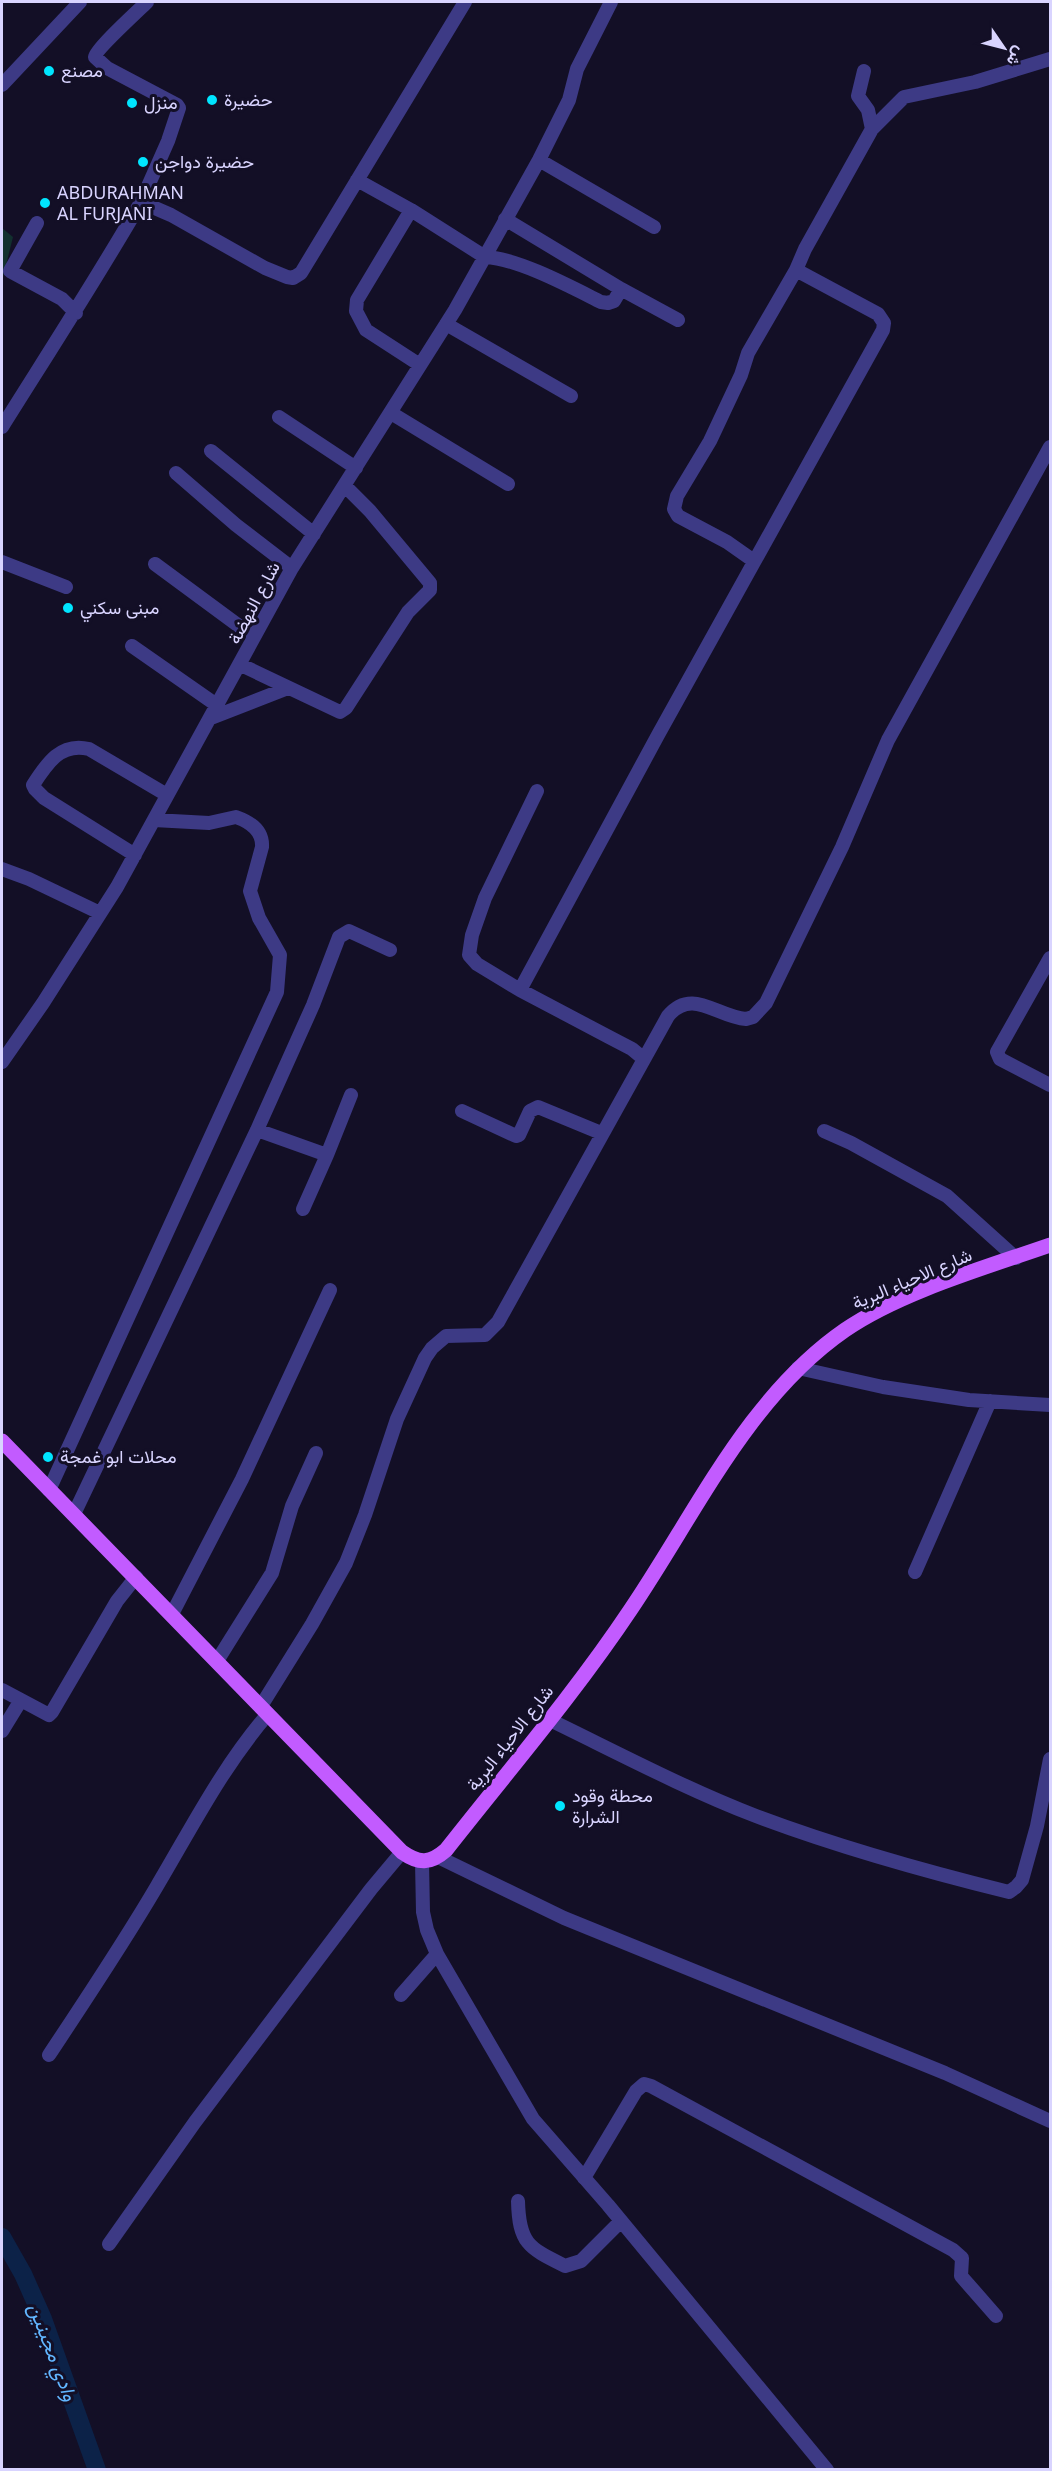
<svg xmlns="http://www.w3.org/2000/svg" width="1052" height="2471" font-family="'Noto Sans',Vazirmatn,sans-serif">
<rect width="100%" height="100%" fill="#130f26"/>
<!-- green -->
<path fill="#12302f" d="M 2,228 L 13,237 L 2,281 Z"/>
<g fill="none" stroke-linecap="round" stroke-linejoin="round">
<!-- river -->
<path stroke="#0c2248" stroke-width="18" d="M 2,2237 L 23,2274 L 43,2319 L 97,2470"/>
<!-- minor -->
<path stroke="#3d3a85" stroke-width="14" d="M 2,85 L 80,2
M 872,129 L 904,97 L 975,82 L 1050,59
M 539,160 L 654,227
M 357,180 L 411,210 L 485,257 C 517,258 571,287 601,302 L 608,303 L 614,301 L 621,289 L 505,219
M 141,202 L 168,141 L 179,108 L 177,105 L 107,68 L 95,57 C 96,49 138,11 147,2
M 411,210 L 357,300 L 356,311 L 366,330 L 420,365
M 37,223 L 10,271 L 62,299 L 76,313
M 621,289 L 678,320
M 446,324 L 571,396
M 391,413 L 508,484
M 279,417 L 356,468
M 2,427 C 49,352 97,278 141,202 L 171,215 L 265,268 L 287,277 L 293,278 L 301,273 L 465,2
M 211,451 L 314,534
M 176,473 L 236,525 L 292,568
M 754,561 L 727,542 L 678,516 L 674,509 L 677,496 L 710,441 L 741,375 L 748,353 L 796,270 L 805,249 L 872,129 L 868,110 L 858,96 L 864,71
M 2,562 L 66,587
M 155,564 L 254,637
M 132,646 L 218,706
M 241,665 L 340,712 L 346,708 L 408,612 L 430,590 L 430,583 L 370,511 L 345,486
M 211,718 L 288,688
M 537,791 L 485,898 L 472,935 L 469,955 L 477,964 L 520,990 L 609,1037 L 632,1049 L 644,1059
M 135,855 L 44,798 L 35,789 L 33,785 C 47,763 61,742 89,749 L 167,795
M 2,869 L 29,879 L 100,913
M 1050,958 L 997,1052 L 1000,1059 L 1050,1085
M 520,990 L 658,735 L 883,330 L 884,323 L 878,314 L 796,270
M 2,1062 L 43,1003 L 117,887 L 292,568 L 455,310 L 539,160 L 569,100 L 577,69 L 611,2
M 462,1111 L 516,1136 L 519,1135 L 530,1111 L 538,1107 L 601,1133
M 257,1130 L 327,1155 L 303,1209
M 824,1131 L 851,1143 L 947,1196 L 1016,1258
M 327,1155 L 351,1095
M 798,1368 L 883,1387 L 969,1400 L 1050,1405
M 49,1490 L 277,992 L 280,955 L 259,918 L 250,891 L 262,847 C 263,831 250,822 236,817 L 209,823 L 154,820
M 74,1514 L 257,1130 L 313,1005 L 339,937 L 349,931 L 390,950
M 915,1572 L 990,1401
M 172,1614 L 242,1479 L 330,1290
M 217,1661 L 272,1573 L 292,1506 L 316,1453
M 2,1690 L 49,1715 L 52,1712 L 117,1601 L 136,1577
M 261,1706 L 312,1624 L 346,1563 L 365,1515 L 397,1419 L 425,1358 L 432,1348 L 446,1336 L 485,1335 L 498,1322 L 668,1016 C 692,987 717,1017 746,1019 L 753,1017 L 766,1003 L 842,847 L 888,740 L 1050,447
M 550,1720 C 618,1753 686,1789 756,1816 C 838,1847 924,1871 1009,1892 L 1016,1887 L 1022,1880 L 1037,1826 L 1050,1759
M 2,1731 L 21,1700
M 438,1857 L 564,1918 L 945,2073 L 1050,2121
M 422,1862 L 423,1912 L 427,1930 L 437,1954 L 533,2119 L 608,2205 L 827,2470
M 401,1995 L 437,1954
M 49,2055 C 86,1999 123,1944 157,1886 C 192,1827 223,1766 268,1714
M 584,2178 L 636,2091 L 644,2084 L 651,2086 L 953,2250 L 962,2258 L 961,2276 L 996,2316
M 518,2201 C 519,2244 529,2248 565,2266 L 581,2261 L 621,2221
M 109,2244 L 195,2122 L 371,1889 L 402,1852"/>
<!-- major -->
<path stroke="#c25bff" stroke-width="15" d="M 2,1441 L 402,1852 C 419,1864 430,1864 446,1850 C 508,1771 575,1693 631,1609 C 696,1513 748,1397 845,1330 C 900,1292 987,1267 1050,1245"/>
</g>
<!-- markers -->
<g fill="#00e5ff" stroke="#130f26" stroke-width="2">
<circle cx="49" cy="71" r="6"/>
<circle cx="212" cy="100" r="6"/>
<circle cx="132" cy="103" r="6"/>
<circle cx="143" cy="162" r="6"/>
<circle cx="45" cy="203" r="6"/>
<circle cx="68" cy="608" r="6"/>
<circle cx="48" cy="1457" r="6"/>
<circle cx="560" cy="1806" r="6"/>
</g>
<g text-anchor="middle" stroke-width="6" stroke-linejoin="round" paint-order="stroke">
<!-- poi labels -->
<g font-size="18" fill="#d9d4ff" stroke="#130f26" text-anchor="start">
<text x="61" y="77">مصنع</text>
<text x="224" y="106">حضيرة</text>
<text x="144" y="109">منزل</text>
<text x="155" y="168">حضيرة دواجن</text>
<text x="57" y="199">ABDURAHMAN<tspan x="57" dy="21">AL FURJANI</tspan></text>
<text x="80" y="614">مبنى سكني</text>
<text x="60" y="1463">محلات ابو غمجة</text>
<text x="572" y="1802">محطة وقود<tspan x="572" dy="21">الشرارة</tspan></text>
</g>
<!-- street labels -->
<g font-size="18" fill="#d9d4ff" stroke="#130f26">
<text transform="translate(254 603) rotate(-62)" y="6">شارع النهضة</text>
<text transform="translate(912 1279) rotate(-23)" y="6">شارع الاحياء البرية</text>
<text transform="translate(510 1738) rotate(-52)" y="6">شارع الاحياء البرية</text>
</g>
<!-- water labels -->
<g font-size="20" font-style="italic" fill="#62b6ff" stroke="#130f26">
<text transform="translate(53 2352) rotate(69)" y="7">وادي مجينين</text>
</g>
</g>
<!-- border -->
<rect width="1052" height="2471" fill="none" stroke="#d9d4ff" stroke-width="6"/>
<!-- north arrow -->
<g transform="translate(1004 48) rotate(125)" stroke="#130f26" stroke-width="4.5" paint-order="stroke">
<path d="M0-4.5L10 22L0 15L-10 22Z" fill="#d9d4ff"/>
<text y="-9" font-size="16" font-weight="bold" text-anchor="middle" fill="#d9d4ff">ش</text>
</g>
</svg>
